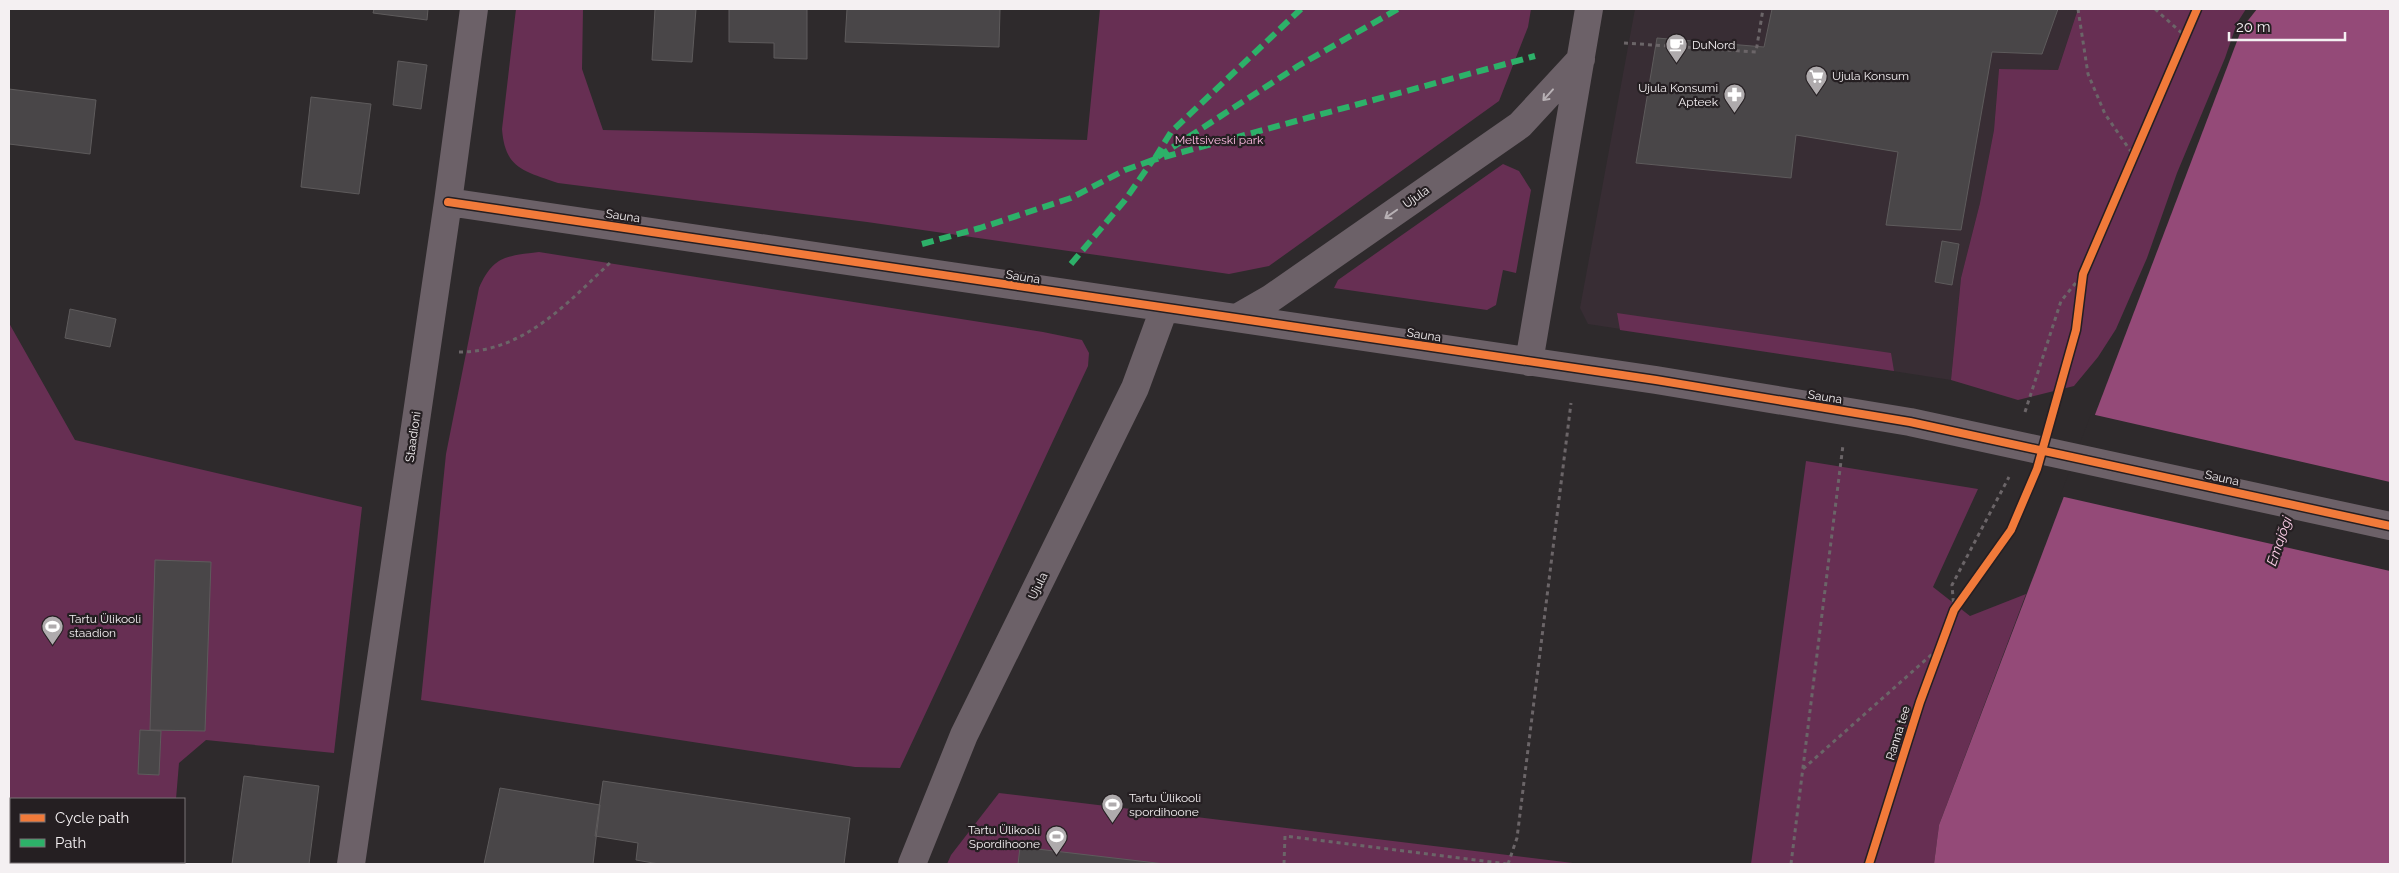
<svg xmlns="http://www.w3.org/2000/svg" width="2399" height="873" font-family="Raleway,sans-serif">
<rect width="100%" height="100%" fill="#2e2a2c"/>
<!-- built -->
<path fill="#382d34" d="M 1635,9 L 2078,9 L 2058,70 L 1999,69 L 1994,130 L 1980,203 L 1961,278 L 1951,380 L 1588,324 L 1580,308 Z"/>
<!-- green -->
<path fill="#672f53" d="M 516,9 L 583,9 L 582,69 L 603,130 L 1087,140 L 1100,9 L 1531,9 L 1528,27 L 1499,101 L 1269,266 L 1229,274 L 867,222 L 558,183 C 524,171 505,169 502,129 Z
M 2078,9 L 2246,9 L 2237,23 L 2225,58 L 2177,173 L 2147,258 L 2116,329 L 2098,357 L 2074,386 L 2018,400 L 1951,380 L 1961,278 L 1980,203 L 1994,130 L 1999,69 L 2058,70 Z
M 1503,164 L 1519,171 L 1531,190 L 1516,273 L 1503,270 L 1496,305 L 1487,310 L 1334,288 L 1338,280 Z
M 539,252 L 1043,332 L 1082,340 L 1089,353 L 1088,366 L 900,768 L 855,767 L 421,700 L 446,454 L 479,288 C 493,256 506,256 539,252 Z
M 1617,313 L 1891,353 L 1894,371 L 1620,330 Z
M 9,323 L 75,440 L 362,507 L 334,753 L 206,740 L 179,763 L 176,799 L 11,799 L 11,862 L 171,862 L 171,864 L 9,864 Z
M 1806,461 L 1978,489 L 1933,587 L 1970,616 L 2026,594 L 1939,825 L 1934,864 L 1751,864 Z
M 999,793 L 1581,864 L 947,864 L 951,855 Z"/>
<!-- water -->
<path fill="#944a78" d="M 2257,9 L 2390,9 L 2390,864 L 1934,864 L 1939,825 L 2242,28 Z"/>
<!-- pier -->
<path fill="#2e2a2c" d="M 2091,414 L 2390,482 L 2390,571 L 2060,496 Z"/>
<!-- building -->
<path fill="#494648" stroke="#5e5b5c" d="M 374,9 L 428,9 L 427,20 L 373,13 Z
M 655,9 L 696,9 L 692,62 L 652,60 Z
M 729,9 L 807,9 L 807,59 L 774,58 L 774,43 L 729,42 Z
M 847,9 L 1000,9 L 999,47 L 845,42 Z
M 1772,9 L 2058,9 L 2042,54 L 1992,52 L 1961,230 L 1886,225 L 1898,152 L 1796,135 L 1791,178 L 1636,163 L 1657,38 L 1764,47 Z
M 398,61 L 427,65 L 421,109 L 393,105 Z
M 9,89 L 96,100 L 90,154 L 9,144 Z
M 311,97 L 371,104 L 359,194 L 301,187 Z
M 1942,241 L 1959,244 L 1952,285 L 1935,282 Z
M 70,309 L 116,319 L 110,347 L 65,338 Z
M 155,560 L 211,562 L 205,731 L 150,730 Z
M 140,730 L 161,731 L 159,775 L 138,774 Z
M 244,776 L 319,786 L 309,864 L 232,864 Z
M 603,781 L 850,818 L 844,864 L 659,864 L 636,860 L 638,843 L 595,836 Z
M 500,788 L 600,805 L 593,864 L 484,864 Z
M 1020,847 L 1165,864 L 1018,864 Z"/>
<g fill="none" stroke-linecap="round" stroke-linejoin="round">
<!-- path -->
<path stroke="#6b6568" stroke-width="3" stroke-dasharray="4 4" stroke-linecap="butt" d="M 2078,9 L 2088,74 L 2105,114 L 2134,156
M 2155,9 L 2185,36
M 1624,43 L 1756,52 L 1763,9
M 459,352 C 525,352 568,302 612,261
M 2025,412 L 2061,301 L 2083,274
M 1954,610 L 1952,585 L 2009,477
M 1803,769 L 1940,647
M 1284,864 L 1285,836 L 1508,864
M 1508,864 L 1517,838 L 1571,403
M 1791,864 L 1843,445"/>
<!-- minor -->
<path stroke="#6c6168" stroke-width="28" d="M 448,202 L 1656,380 L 1910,422 L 2390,526
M 1237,318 L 1270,299 L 1520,125 L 1581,59
M 1529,362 L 1589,9
M 351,864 L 448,202 L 474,9
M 912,864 L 964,735 L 1135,388 L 1164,309"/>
<!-- quiet -->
<path stroke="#2db169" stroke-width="6" stroke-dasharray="12 6" stroke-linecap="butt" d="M 1155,158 L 1171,132 L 1301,9
M 922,244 L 980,228 L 1071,198 L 1125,170 L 1153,160 L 1298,66 L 1398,9
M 1071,264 L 1125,200 L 1153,160 L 1535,56"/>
<defs>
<path id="cycleway" d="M 448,202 L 1656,380 L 1910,422 L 2390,526
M 1869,864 L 1920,702 L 1954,610 L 2011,530 L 2037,469 L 2076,330 L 2083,274 L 2197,9"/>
</defs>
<!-- cycleway casing -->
<use href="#cycleway" stroke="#251f22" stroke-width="11"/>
<!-- cycleway -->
<use href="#cycleway" stroke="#f17a3a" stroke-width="8"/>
</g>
<!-- one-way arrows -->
<defs><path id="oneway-shaft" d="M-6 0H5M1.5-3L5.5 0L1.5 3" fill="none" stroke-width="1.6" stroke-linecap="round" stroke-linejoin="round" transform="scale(1.25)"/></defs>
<g stroke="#b7b0b4">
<use href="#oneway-shaft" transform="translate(1548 95) rotate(132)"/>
<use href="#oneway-shaft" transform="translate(1391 214) rotate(145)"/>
</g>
<!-- icons -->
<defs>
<symbol id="cafe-pin" viewBox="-11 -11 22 30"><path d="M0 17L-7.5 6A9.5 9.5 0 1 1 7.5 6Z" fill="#afabad" stroke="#251f22"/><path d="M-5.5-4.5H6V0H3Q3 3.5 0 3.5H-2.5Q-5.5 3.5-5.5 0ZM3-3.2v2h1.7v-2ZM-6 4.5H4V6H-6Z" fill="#fff"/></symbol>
<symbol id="supermarket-pin" viewBox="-11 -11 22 30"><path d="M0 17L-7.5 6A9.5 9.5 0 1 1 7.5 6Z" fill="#afabad" stroke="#251f22"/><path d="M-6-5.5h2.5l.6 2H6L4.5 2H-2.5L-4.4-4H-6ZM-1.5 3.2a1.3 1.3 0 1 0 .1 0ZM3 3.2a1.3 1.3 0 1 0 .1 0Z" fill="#fff"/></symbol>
<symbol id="pharmacy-pin" viewBox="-11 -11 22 30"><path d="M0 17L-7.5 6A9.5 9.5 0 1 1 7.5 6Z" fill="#afabad" stroke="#251f22"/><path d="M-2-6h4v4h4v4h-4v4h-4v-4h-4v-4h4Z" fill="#fff"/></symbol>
<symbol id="stadium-pin" viewBox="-11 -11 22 30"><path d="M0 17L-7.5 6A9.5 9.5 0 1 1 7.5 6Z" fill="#afabad" stroke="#251f22"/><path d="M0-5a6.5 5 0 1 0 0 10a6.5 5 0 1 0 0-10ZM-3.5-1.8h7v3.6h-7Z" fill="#fff"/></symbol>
</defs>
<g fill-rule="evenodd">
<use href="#cafe-pin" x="1664" y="32" width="25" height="34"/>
<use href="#supermarket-pin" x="1804" y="64" width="25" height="34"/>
<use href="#pharmacy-pin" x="1722" y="82" width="25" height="34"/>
<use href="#stadium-pin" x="40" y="614" width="25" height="34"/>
<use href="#stadium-pin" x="1100" y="792" width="25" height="34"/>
<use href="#stadium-pin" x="1044" y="824" width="25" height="34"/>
</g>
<g text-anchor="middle" stroke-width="4.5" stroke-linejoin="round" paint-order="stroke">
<!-- poi labels -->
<g font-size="12" fill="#f4f0f2" stroke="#251f22" text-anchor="start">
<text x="1692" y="49">DuNord</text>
<text x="1832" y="80">Ujula Konsum</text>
<text x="1718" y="92" text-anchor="end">Ujula Konsumi<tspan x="1718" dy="14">Apteek</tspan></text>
<text x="69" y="623">Tartu Ülikooli<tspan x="69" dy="14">staadion</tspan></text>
<text x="1129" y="802">Tartu Ülikooli<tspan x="1129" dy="14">spordihoone</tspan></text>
<text x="1040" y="834" text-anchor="end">Tartu Ülikooli<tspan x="1040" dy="14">Spordihoone</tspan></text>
</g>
<!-- park labels -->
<g font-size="12" fill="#febbe2" stroke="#251f22">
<text x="1219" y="144">Meltsiveski park</text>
</g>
<!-- street labels -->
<g font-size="12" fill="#f4f0f2" stroke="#251f22">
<text transform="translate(1416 197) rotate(-35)" y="4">Ujula</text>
<text transform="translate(623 216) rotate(8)" y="4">Sauna</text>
<text transform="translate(1023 277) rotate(9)" y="4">Sauna</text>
<text transform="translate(1424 335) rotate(9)" y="4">Sauna</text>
<text transform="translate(1825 397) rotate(9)" y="4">Sauna</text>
<text transform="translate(413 437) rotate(-82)" y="4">Staadioni</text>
<text transform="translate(2222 478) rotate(12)" y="4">Sauna</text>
<text transform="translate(1038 586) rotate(-64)" y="4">Ujula</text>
<text transform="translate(1898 733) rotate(-73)" y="4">Ranna tee</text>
</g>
<!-- water labels -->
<g font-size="14" font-style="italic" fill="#fdcee8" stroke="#251f22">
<text transform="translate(2279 541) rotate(-71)" y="5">Emajõgi</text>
</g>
</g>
<!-- border -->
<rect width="2399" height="873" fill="none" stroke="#f4f0f2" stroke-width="20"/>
<!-- legend -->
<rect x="10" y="798" width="175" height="65" fill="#251f22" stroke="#787375"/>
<rect x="20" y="814" width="25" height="8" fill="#f17a3a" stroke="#787375"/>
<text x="55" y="823" font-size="15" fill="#f4f0f2">Cycle path</text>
<rect x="20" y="839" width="25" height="8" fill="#2db169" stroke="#787375"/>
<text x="55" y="848" font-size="15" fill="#f4f0f2">Path</text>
<!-- scale -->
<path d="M2229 32v8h116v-8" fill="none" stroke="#f4f0f2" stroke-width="2.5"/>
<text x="2236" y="32" font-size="15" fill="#f4f0f2" stroke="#251f22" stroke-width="4" paint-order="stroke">20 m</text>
</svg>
